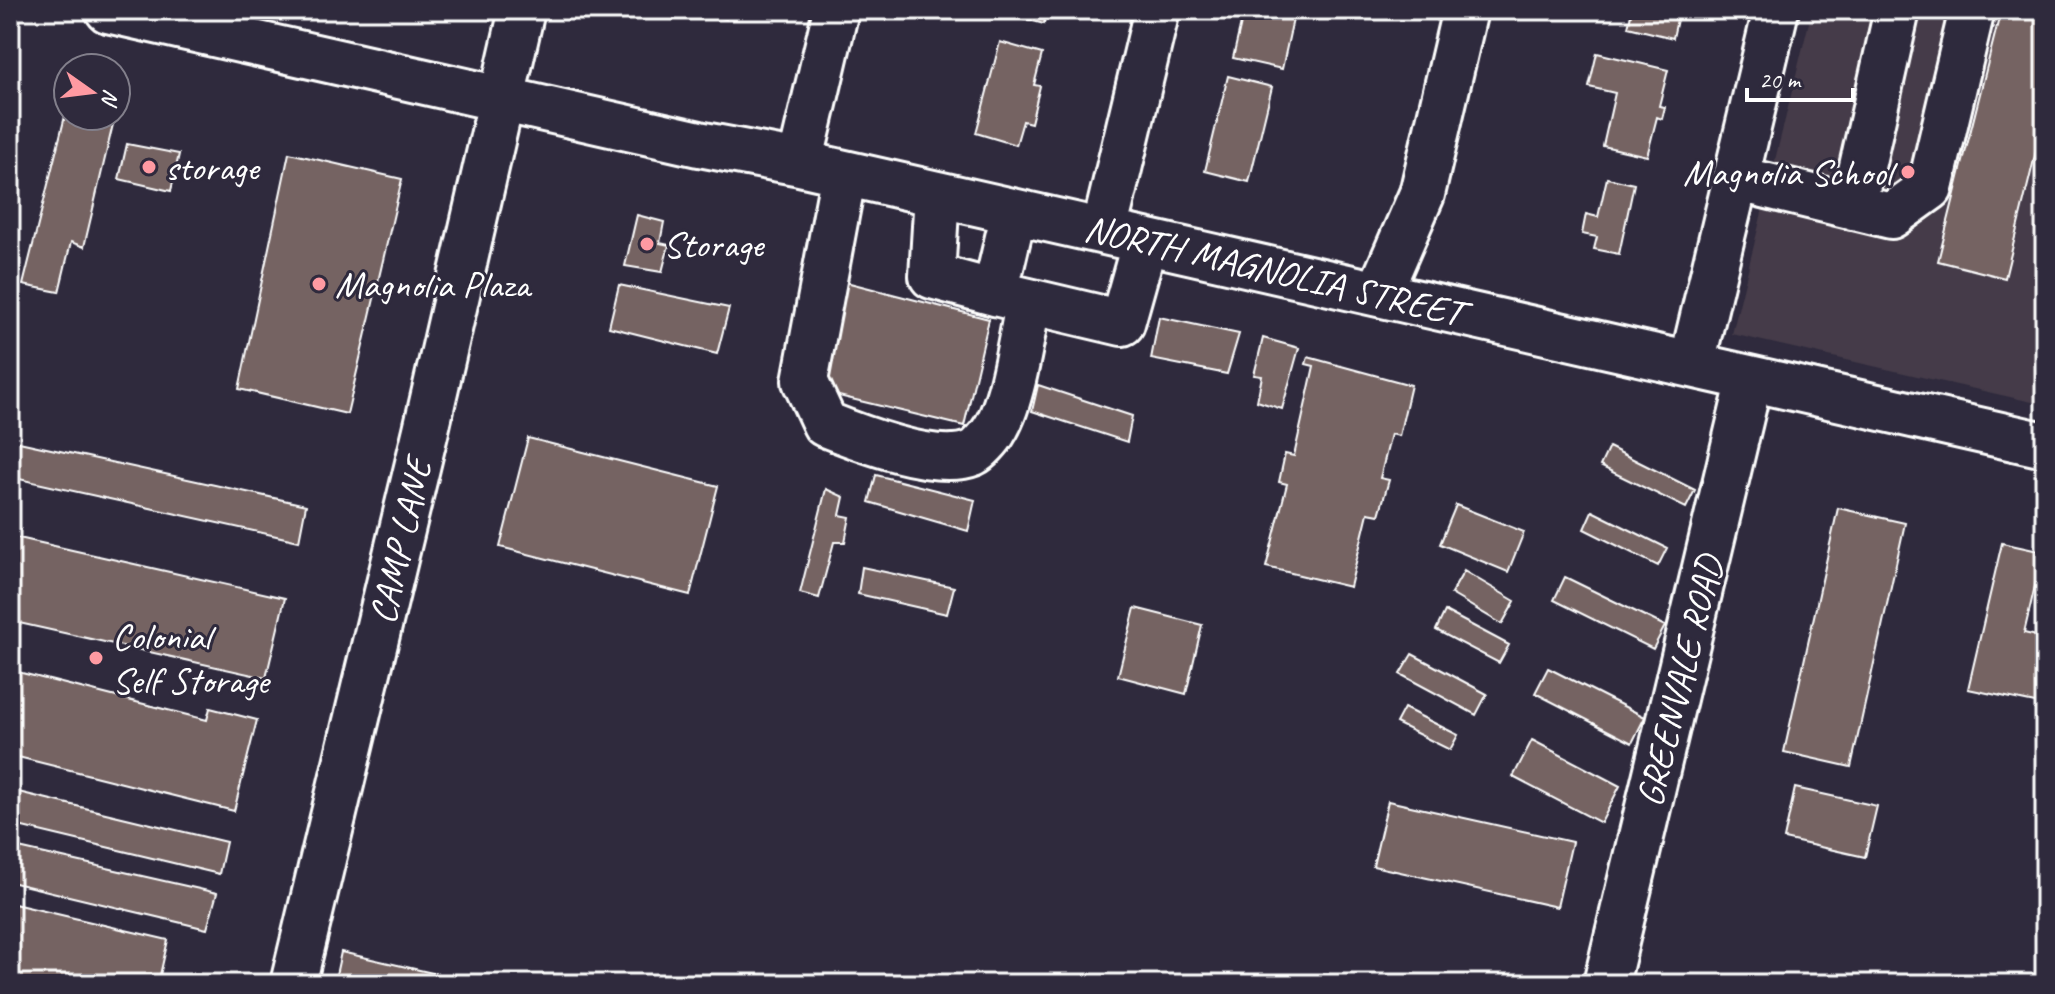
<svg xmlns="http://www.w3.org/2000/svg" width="2055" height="994" font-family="Caveat,sans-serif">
<rect width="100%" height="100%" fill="#2f2a3d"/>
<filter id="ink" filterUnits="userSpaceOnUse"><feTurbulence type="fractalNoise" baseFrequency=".0125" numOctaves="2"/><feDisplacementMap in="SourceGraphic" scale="16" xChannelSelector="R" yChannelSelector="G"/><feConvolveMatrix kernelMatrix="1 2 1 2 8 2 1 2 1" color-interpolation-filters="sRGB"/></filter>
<g filter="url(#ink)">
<!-- built -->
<path fill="#443b48" d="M 1812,10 L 2045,10 L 2045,405 L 1732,334 Z"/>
<!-- building -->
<path fill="#756362" stroke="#fff" stroke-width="2" d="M 686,10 L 728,10 L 726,19 Z
M 1000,10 L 1047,10 L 1044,24 L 1000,12 Z
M 1244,10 L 1295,10 L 1282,69 L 1233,58 Z
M 1632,10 L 1679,10 L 1673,38 L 1628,27 Z
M 2001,10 L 2045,10 L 2045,115 L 2005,278 L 1938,261 Z
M 1000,42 L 1042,54 L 1034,85 L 1040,86 L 1031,123 L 1023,121 L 1016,145 L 976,133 Z
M 1597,53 L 1668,70 L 1659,106 L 1665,107 L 1662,119 L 1657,117 L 1647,156 L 1603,146 L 1615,93 L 1589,87 Z
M 1228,76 L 1272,87 L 1249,182 L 1205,171 Z
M 67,108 L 68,116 L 98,116 L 114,120 L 84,247 L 71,242 L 59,292 L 23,285 Z
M 127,144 L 179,154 L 171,191 L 119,179 Z
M 289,153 L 402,179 L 347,414 L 239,389 Z
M 1607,178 L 1634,184 L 1619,254 L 1594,249 L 1597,237 L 1582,234 L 1586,214 L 1598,217 Z
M 637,215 L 664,222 L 660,243 L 669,245 L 662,272 L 625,266 Z
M 842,281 L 989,319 L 964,426 L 818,391 Z
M 619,285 L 729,308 L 717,354 L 609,327 Z
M 1159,317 L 1239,334 L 1227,374 L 1151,359 Z
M 1263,338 L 1299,348 L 1282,409 L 1257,401 L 1262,376 L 1254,375 Z
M 1308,357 L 1411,385 L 1399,436 L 1391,434 L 1380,478 L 1389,480 L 1379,515 L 1368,513 L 1350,587 L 1266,567 L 1287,484 L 1279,482 L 1285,454 L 1294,456 L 1314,366 L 1306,364 Z
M 1038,385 L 1132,416 L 1127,442 L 1032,411 Z
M 528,438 L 718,486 L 690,595 L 500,547 Z
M 10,440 L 306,505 L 299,541 L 10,477 Z
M 1609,447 L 1695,490 L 1686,508 L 1600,466 Z
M 876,475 L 975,500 L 968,531 L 869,502 Z
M 826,489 L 844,497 L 840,515 L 850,517 L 845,542 L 834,542 L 819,598 L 800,593 Z
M 1456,505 L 1524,532 L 1508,572 L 1440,544 Z
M 1838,508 L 1905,523 L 1851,767 L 1784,752 Z
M 1592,511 L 1667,548 L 1658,566 L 1584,529 Z
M 10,536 L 285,598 L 266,678 L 10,621 Z
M 2002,543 L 2043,552 L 2024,633 L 2045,638 L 2045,682 L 2040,704 L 1968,689 Z
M 862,567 L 954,587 L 947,614 L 858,594 Z
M 1464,571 L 1515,601 L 1502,624 L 1451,594 Z
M 1565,577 L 1665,626 L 1653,649 L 1554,600 Z
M 1135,608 L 1202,625 L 1186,694 L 1118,676 Z
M 1445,611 L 1509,645 L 1499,663 L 1436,630 Z
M 1412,654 L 1487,694 L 1476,715 L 1400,674 Z
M 1548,668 L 1645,717 L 1632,743 L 1535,693 Z
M 10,670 L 207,720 L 210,708 L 257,720 L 234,811 L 10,755 Z
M 1404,708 L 1458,735 L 1450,750 L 1396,723 Z
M 1532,740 L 1620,786 L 1601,823 L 1513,777 Z
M 1795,788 L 1877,806 L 1865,857 L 1784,839 Z
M 10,790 L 226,842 L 219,874 L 10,824 Z
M 1388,801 L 1572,842 L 1557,907 L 1373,866 Z
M 10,846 L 217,893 L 207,929 L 10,882 Z
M 10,903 L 168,940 L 158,984 L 10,984 Z
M 341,952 L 437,974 L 435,984 L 334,984 Z"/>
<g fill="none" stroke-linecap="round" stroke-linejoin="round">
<defs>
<path id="minor" d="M 108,10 L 699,144 L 800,163 L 2045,445
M 800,163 L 836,10
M 844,173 L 805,381 L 825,424 C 860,438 936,468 973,453 C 979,450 990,438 994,431 C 1013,403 1021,336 1029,301
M 1735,178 L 1891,216 L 1930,188 L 1972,10
M 937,194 L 932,276 L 995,293
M 1853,207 L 1897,10
M 1014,212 L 995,293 L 1122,323 L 1145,241
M 1104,231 L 1157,10
M 1379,293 L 1422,194 L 1465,10
M 1692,363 L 1776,10
M 293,984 L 426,430 L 522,10
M 1606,984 L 1750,379"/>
</defs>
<!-- minor casing -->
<use href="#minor" stroke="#fff" stroke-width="50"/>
<!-- minor -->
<use href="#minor" stroke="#2f2a3d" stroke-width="44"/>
</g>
</g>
<!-- markers -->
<g fill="#ff9aa2" stroke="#2f2a3d" stroke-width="3">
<circle cx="149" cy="167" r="8"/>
<circle cx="1908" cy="172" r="8"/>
<circle cx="647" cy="244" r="8"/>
<circle cx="319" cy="284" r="8"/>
<circle cx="96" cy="658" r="8"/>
</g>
<g text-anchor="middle" stroke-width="6" stroke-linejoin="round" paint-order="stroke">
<!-- poi labels -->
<g font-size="38" fill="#fff" stroke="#2f2a3d" text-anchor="start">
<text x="165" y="180">storage</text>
<text x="1892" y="185" text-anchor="end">Magnolia School</text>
<text x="663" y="257">Storage</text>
<text x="335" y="297">Magnolia Plaza</text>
<text x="112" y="649">Colonial<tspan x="112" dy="44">Self Storage</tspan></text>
</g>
<!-- street labels -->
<g font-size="38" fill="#fff" stroke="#2f2a3d">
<text transform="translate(1274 270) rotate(13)" y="13">NORTH MAGNOLIA STREET</text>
<text transform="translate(400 541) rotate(-77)" y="13">CAMP LANE</text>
<text transform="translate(1679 681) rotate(-76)" y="13">GREENVALE ROAD</text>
</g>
</g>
<!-- margin -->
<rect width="2055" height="994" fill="none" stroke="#2f2a3d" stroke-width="40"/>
<rect x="20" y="20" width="2015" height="954" fill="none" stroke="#fff" stroke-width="3" filter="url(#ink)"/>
<!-- north arrow -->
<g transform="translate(92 92) rotate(104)"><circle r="38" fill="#2f2a3d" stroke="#827f8b" stroke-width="2"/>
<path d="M0-6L14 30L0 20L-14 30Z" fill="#ff9aa2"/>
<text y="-12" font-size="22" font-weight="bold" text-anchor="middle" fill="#ffffff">N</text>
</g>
<!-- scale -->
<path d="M1747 88v12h106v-12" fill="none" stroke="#ffffff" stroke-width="4"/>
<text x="1759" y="88" font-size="24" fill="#ffffff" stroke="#2f2a3d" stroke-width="6" paint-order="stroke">20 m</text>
</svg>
